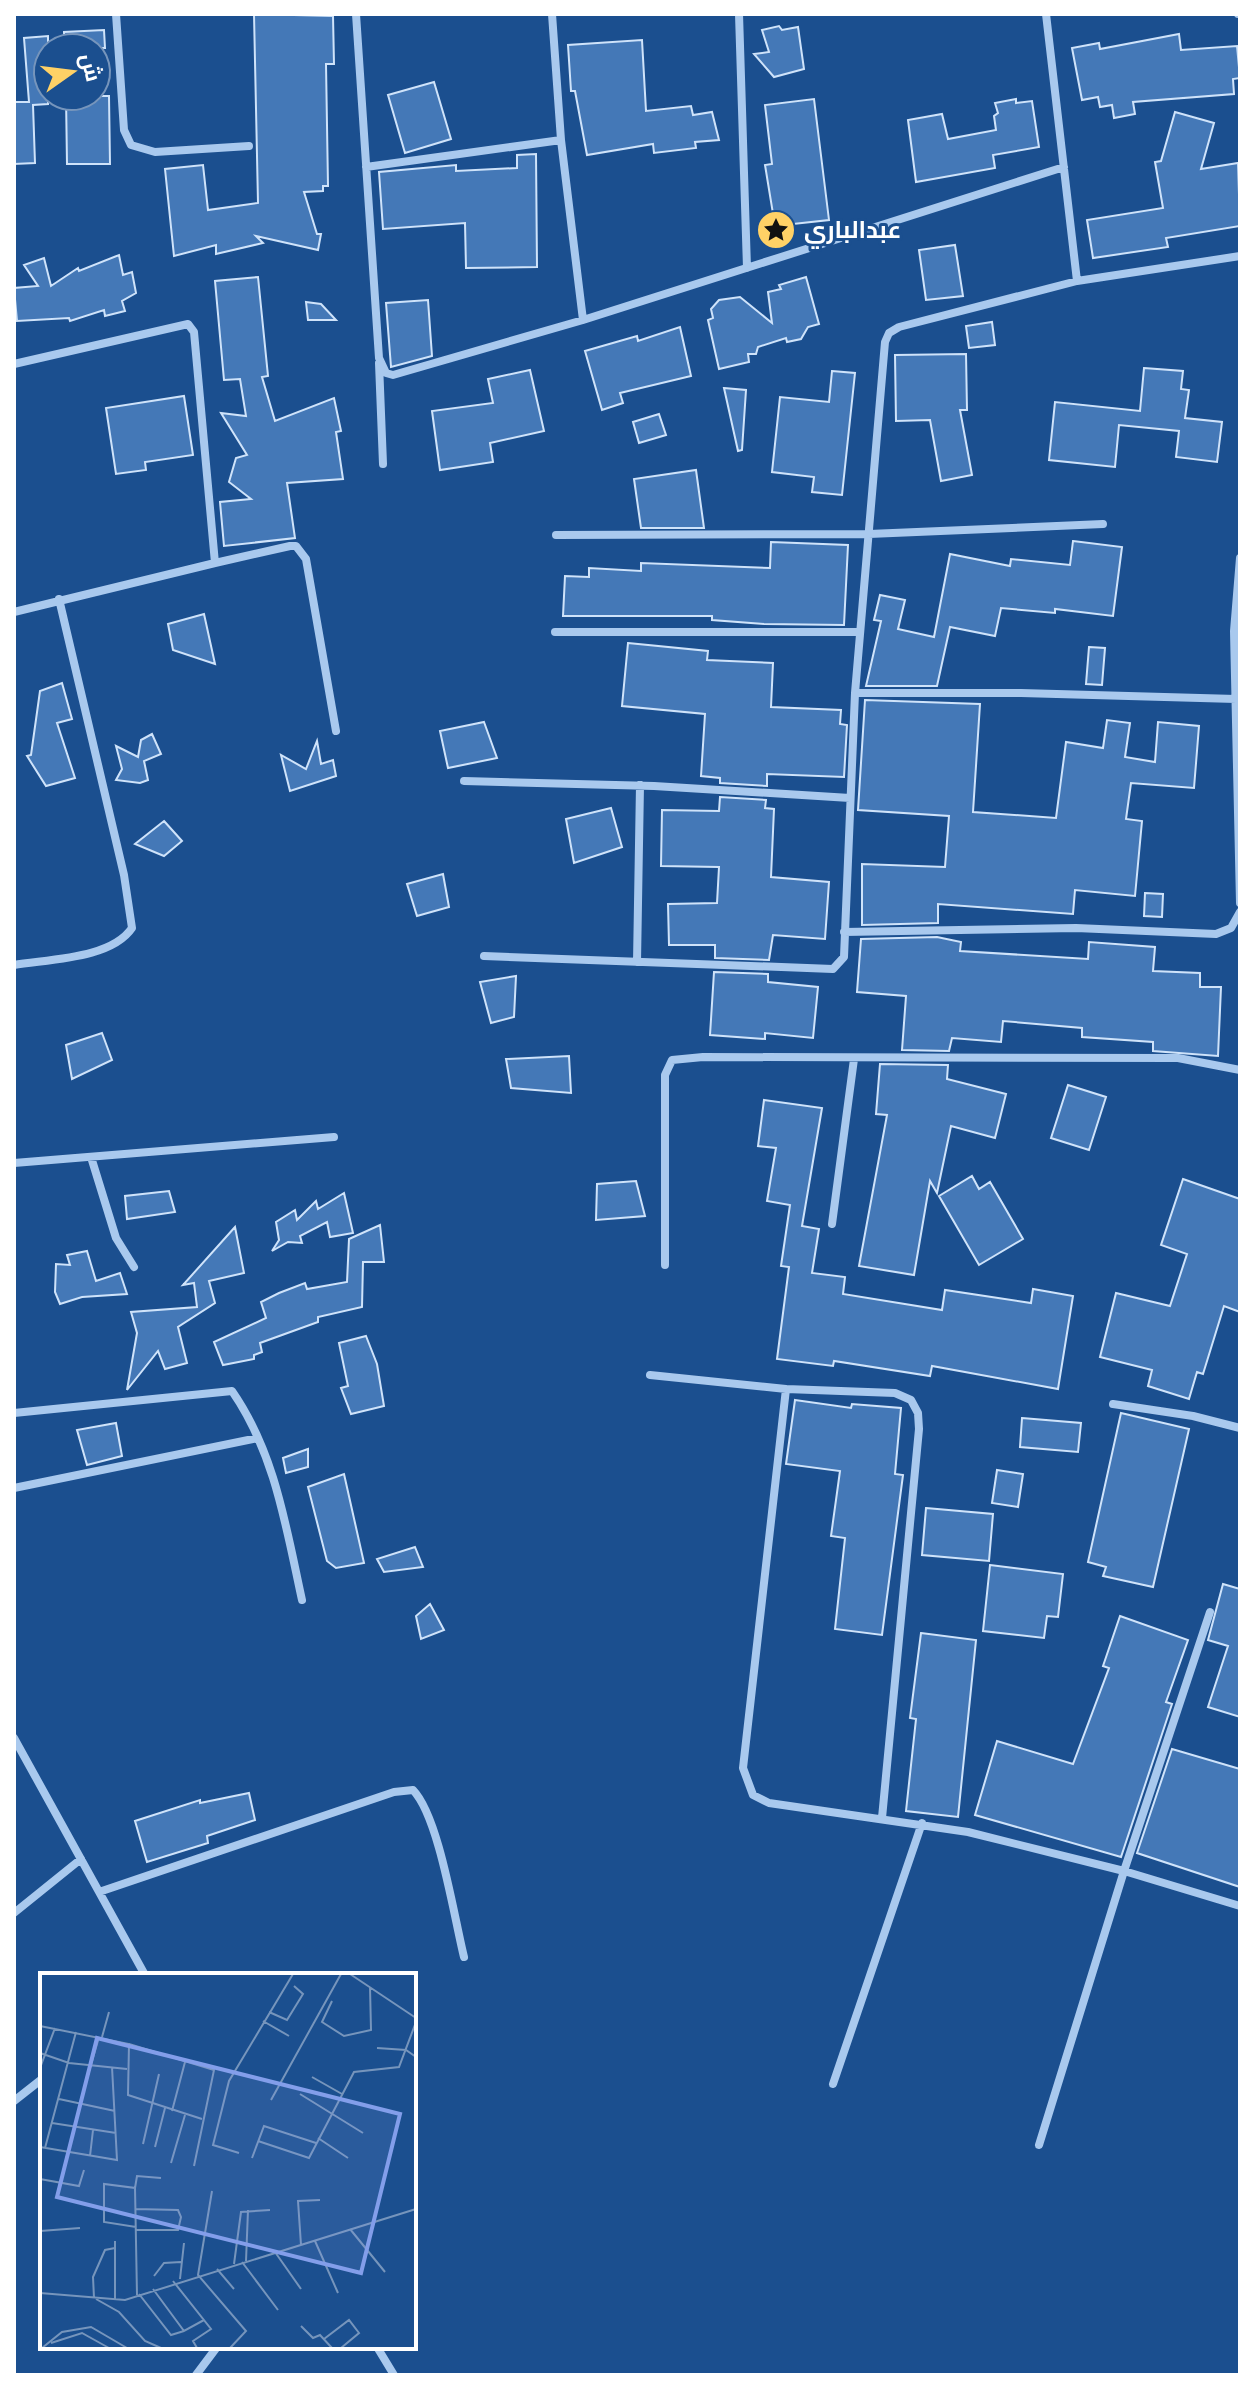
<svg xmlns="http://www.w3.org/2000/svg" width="1254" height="2389" font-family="'Sofia Sans Condensed',Cairo,sans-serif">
<rect width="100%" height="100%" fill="#1b4f8f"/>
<!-- building -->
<path fill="#4478b7" stroke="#cfe3fa" stroke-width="2" d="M 254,14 L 333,16 L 334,64 L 326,64 L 328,186 L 323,186 L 323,191 L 304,192 L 317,234 L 321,234 L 318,250 L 256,236 L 263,243 L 216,254 L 216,245 L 174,256 L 165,169 L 203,165 L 208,210 L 258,203 Z
M 779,26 L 782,30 L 798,27 L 804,69 L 774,77 L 754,54 L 769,52 L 762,30 Z
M 104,30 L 105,48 L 65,48 L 64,32 Z
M 1179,34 L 1181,50 L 1237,46 L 1240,78 L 1233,79 L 1234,94 L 1133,102 L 1135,114 L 1114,118 L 1112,105 L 1100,107 L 1098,97 L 1082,100 L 1072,48 L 1099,43 L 1100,49 Z
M 48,36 L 48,104 L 33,105 L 35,163 L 14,164 L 14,102 L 29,102 L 24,38 Z
M 642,40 L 646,111 L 691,106 L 693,115 L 712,112 L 719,140 L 695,142 L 696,148 L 654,153 L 653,144 L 587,155 L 575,91 L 571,91 L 568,45 Z
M 434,82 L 451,139 L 405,153 L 388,95 Z
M 66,96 L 109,96 L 110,164 L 67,164 Z
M 814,99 L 829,220 L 775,226 L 765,165 L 772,164 L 765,105 Z
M 1016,99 L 1016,103 L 1032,101 L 1039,147 L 993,155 L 995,168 L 916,182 L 908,120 L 942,114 L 948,139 L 996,130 L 994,116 L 998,113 L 995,103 Z
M 1175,112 L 1214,123 L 1201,169 L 1238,163 L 1240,226 L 1166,238 L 1168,247 L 1093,258 L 1087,220 L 1163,208 L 1155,162 L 1161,161 Z
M 536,154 L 537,267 L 466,268 L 465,223 L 383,229 L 379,172 L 456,165 L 456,171 L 517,168 L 517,155 Z
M 955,245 L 963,296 L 926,300 L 919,250 Z
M 119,255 L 123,275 L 132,272 L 136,293 L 122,301 L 125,311 L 105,316 L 104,310 L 70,321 L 69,318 L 17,321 L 14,288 L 38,286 L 24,265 L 44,258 L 51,286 L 78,268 L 79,271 Z
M 258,277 L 268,376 L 262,377 L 275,421 L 334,398 L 341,431 L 336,432 L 343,479 L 287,483 L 295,538 L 224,546 L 220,502 L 251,499 L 229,482 L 236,458 L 247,455 L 221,413 L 246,416 L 240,379 L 224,380 L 215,281 Z
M 806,277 L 819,324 L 808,327 L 801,339 L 787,342 L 786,338 L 758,347 L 756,354 L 748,354 L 749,362 L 719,369 L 708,320 L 713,318 L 711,309 L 719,300 L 740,297 L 772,323 L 768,292 L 781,289 L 779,285 Z
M 428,300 L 432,356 L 391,367 L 386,303 Z
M 306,302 L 321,304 L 336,320 L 308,320 Z
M 992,322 L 995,345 L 969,348 L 966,326 Z
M 680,327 L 691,376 L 620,393 L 623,403 L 602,410 L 585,351 L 637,336 L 638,341 Z
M 966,354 L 967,410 L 960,410 L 972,475 L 941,481 L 930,420 L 896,421 L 895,355 Z
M 1144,368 L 1183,371 L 1181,389 L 1189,390 L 1185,418 L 1222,422 L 1217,462 L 1176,457 L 1179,431 L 1119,425 L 1115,467 L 1049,460 L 1055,402 L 1140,411 Z
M 530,370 L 544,431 L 490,443 L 493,462 L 440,470 L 432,411 L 493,403 L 488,379 Z
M 832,371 L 855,373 L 842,495 L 812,492 L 814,477 L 772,472 L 780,397 L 829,402 Z
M 724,388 L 746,390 L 742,450 L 738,451 Z
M 184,396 L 193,455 L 145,462 L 146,470 L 116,474 L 106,408 Z
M 659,414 L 666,435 L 639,443 L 633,422 Z
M 696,470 L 704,528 L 641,528 L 634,479 Z
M 1073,541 L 1122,547 L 1113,616 L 1055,609 L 1055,613 L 1001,608 L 995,636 L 950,627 L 937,686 L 866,686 L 881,621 L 874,620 L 880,595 L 905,600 L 898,629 L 934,637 L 950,554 L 1010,566 L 1011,559 L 1070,565 Z
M 771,542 L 848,545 L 844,625 L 764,624 L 712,620 L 712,616 L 563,616 L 565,576 L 589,577 L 589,568 L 641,571 L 641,563 L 770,568 Z
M 204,614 L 215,664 L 173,650 L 168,624 Z
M 628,643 L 708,651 L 707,660 L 773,663 L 771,707 L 841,710 L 840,724 L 847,725 L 844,777 L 767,774 L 767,786 L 720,783 L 720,778 L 701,776 L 705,714 L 622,706 Z
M 1089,647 L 1105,648 L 1102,685 L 1086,684 Z
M 62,683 L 72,719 L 57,723 L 75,778 L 46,786 L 27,756 L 31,755 L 40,691 Z
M 865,700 L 980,704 L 973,812 L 1056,818 L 1066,742 L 1103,748 L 1107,720 L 1130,723 L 1125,757 L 1155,762 L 1158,722 L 1199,726 L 1194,788 L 1131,783 L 1126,819 L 1142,821 L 1135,896 L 1075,890 L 1073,914 L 938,904 L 938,923 L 862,925 L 862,864 L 945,867 L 949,816 L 858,810 Z
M 484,722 L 497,758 L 448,768 L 440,731 Z
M 152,734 L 161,754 L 144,761 L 148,780 L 140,783 L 116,780 L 122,769 L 116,746 L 138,757 L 141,740 Z
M 317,741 L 321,764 L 333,760 L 336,776 L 290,791 L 281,755 L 306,769 Z
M 720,797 L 766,800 L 765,808 L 774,809 L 771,877 L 829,882 L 825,939 L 773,935 L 769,960 L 715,958 L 715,945 L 669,945 L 668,904 L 717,903 L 719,867 L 661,866 L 662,810 L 719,811 Z
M 611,808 L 622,847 L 574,863 L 566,819 Z
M 164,821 L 182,841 L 164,856 L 135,844 Z
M 443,874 L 449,907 L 417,916 L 407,884 Z
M 1145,893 L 1163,894 L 1162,917 L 1144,916 Z
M 937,937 L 961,942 L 960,951 L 1088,959 L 1089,942 L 1155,947 L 1153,971 L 1200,973 L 1200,987 L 1221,987 L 1218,1056 L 1153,1051 L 1153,1042 L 1082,1037 L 1082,1028 L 1003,1021 L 1001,1042 L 952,1038 L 949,1051 L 902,1050 L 906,996 L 857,992 L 861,939 Z
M 714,972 L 768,974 L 768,982 L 818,987 L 813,1038 L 765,1033 L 765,1039 L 710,1035 Z
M 516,976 L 514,1017 L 491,1023 L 480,982 Z
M 102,1033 L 112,1060 L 72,1079 L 66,1045 Z
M 569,1056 L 571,1093 L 511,1088 L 506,1059 Z
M 880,1064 L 948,1065 L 947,1079 L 1006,1094 L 995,1138 L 951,1126 L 937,1193 L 930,1181 L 914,1275 L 859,1266 L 887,1115 L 876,1114 Z
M 1068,1085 L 1106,1097 L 1089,1150 L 1051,1138 Z
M 764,1100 L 822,1108 L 802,1226 L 819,1229 L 812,1273 L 845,1277 L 843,1294 L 942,1310 L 945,1290 L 1031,1303 L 1033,1289 L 1073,1296 L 1058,1389 L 932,1366 L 930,1376 L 834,1361 L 833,1366 L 777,1359 L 789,1267 L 781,1266 L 790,1205 L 767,1201 L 776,1148 L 758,1146 Z
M 972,1176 L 979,1189 L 990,1182 L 1023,1239 L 979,1265 L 939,1196 Z
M 1183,1179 L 1240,1199 L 1240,1312 L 1224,1306 L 1203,1374 L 1197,1372 L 1189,1399 L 1148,1386 L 1152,1370 L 1100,1357 L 1116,1293 L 1170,1306 L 1187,1254 L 1161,1245 Z
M 636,1181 L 645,1216 L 596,1220 L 597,1184 Z
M 169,1191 L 175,1212 L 127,1219 L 125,1196 Z
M 344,1193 L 353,1233 L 330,1237 L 327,1222 L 300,1236 L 302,1243 L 288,1242 L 272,1251 L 279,1240 L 276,1222 L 295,1210 L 297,1220 L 316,1201 L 318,1209 Z
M 380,1225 L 384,1262 L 363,1262 L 362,1307 L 318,1317 L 318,1322 L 260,1343 L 262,1352 L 254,1355 L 254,1359 L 223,1365 L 214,1342 L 266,1318 L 261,1302 L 279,1293 L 305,1283 L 307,1289 L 347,1282 L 349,1239 Z
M 235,1227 L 244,1273 L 209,1281 L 215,1303 L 178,1327 L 187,1363 L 165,1369 L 158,1351 L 127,1390 L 137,1333 L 131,1312 L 197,1307 L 194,1283 L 183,1285 Z
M 87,1251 L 96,1281 L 120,1273 L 127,1294 L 82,1297 L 60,1304 L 55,1292 L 56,1264 L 70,1265 L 67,1255 Z
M 366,1336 L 377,1364 L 384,1406 L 351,1414 L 341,1388 L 348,1386 L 339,1343 Z
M 795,1400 L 851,1408 L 852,1404 L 901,1408 L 895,1474 L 903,1475 L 882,1635 L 835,1629 L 845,1538 L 831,1536 L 840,1471 L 786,1464 Z
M 1121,1413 L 1189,1429 L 1153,1587 L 1103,1576 L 1106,1567 L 1088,1562 Z
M 1022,1418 L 1081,1423 L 1078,1452 L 1020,1447 Z
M 116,1423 L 122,1456 L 87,1465 L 77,1430 Z
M 308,1449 L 308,1467 L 286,1473 L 283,1458 Z
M 997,1470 L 1023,1474 L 1018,1507 L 992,1503 Z
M 344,1474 L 364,1563 L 336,1568 L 327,1561 L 308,1487 Z
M 926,1508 L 993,1514 L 989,1561 L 922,1555 Z
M 415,1547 L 423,1567 L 384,1572 L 377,1559 Z
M 990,1565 L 1063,1574 L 1058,1617 L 1047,1616 L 1044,1638 L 983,1631 Z
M 1223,1584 L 1240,1589 L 1240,1717 L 1208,1707 L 1228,1646 L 1208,1640 Z
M 430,1604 L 444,1630 L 421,1639 L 416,1616 Z
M 1120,1616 L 1188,1640 L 1166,1702 L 1172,1704 L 1121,1857 L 975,1815 L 997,1741 L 1073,1764 L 1109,1668 L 1103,1666 Z
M 921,1633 L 976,1640 L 958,1817 L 906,1811 L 916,1719 L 910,1718 Z
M 1172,1749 L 1240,1769 L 1240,1887 L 1137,1853 Z
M 249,1793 L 255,1820 L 207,1836 L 208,1843 L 147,1862 L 135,1821 L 200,1800 L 200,1803 Z"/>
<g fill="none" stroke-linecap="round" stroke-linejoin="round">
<!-- minor -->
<path stroke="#a9c9ee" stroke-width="8" d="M 116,14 L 124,130 L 131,145 L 155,152 L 249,146
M 356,14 L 379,358 L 386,373 L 393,375 L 583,320 L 1064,167
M 552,14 L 561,140 L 583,320
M 739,14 L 747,268
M 1046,14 L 1077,281
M 1238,14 L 1240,14
M 366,167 L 561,140
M 379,363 L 383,464
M 14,364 L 188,324 L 194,332 L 215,563 L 14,612
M 556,535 L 869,534 L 1103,524
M 1240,558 L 1234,631 L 1240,903
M 215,563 L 290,546 L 296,546 L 306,559 L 336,731
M 555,632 L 860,632
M 855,693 L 1021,693 L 1236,699
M 464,781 L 654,786 L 850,798
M 844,932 L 1076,928 L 1216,934 L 1231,928 L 1240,912
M 484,956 L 833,969 L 844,957 L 855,693 L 885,342 L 889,333 L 899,327 L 1077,281 L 1240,256
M 637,962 L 640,785
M 14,965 C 49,959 111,959 132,928 L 124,875 L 59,599
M 91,1157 L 116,1238 L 134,1267
M 14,1163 L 334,1137
M 832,1224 L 854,1059
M 665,1265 L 665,1075 L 672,1060 L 703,1057 L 1178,1058 L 1240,1070
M 650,1375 L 786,1389 L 895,1393 L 911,1400 L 918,1413 L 919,1429 L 882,1818
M 786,1389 L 743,1768 L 753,1795 L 769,1803 L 968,1832 L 1124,1871 L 1240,1906
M 1113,1404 L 1193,1416 L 1240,1428
M 14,1413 L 232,1391 C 275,1453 286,1527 302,1600
M 14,1488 L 258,1438
M 14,1738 L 145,1975
M 99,1892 L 394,1792 L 413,1790 C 439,1817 454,1917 464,1957
M 14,1913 L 81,1859
M 833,2084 L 922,1823
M 14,2101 L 42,2079
M 1039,2145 L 1124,1871 L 1210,1612
M 377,2347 L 394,2375
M 196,2375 L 217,2347"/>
</g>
<!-- icons -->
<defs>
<symbol id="sight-disc" viewBox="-11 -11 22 22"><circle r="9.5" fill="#ffd166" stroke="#1b4f8f"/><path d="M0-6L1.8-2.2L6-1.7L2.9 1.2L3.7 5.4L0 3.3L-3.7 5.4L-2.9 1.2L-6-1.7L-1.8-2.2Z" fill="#111"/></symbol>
</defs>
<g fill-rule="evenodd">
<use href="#sight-disc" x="754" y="208" width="44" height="44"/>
</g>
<g text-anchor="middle" stroke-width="6" stroke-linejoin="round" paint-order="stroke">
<!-- poi labels -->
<g font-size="24" font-weight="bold" fill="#fff" stroke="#1b4f8f" text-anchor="start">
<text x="804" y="238">عبدالباري</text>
</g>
</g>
<!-- overview -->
<g transform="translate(40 1973)">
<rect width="376" height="376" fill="#1b4f8f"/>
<path fill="none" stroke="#7695bc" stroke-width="2" d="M 310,1 L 376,45M 292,28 L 282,49 L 304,63 L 331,57 L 330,14M 229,39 L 247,47 L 263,21 L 254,13M 223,48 L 249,63M 0,53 L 89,71 L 88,122 L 162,146M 62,64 L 69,39M 89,71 L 174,97 L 154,193M 337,75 L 366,77 L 376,84M 0,80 L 29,90 L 87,96M 0,95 L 15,55M 272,104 L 302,121M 260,121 L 323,160M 19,126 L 75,138M 231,127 L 301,1M 40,130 L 59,64M 132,138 L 145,89M 12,150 L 76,160M 278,165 L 308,185M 218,168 L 269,185 L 314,99 L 359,94 L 376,49M 103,171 L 119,101M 0,174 L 77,187 L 72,94M 115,174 L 125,135M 5,175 L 36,59M 199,180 L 173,172 L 189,108 L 253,1M 50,183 L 53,157M 212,185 L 224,153 L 276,170M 131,190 L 145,142M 0,206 L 39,213 L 44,197M 95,215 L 97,203 L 121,205M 172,218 L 158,302 L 206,358 L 190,375M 95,236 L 138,237 L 141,244 L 138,257 L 96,257M 96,254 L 64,249 L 64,211 L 95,215 L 97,322M 310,256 L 345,299M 0,258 L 40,255M 75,268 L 75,327M 275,268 L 298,320M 261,272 L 258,228 L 280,227M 235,279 L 261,316M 206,288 L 208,237M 202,289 L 238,337M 194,291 L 201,239 L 230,237M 177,296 L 194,316M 114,303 L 124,290 L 141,289M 140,306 L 144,270M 133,308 L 171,356 L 153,368 L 157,375M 113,316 L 144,358 L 164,347M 0,320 L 85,327 L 376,236M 99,321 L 131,362 L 144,358M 54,325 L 53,304 L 65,277 L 75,275M 56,326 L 79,339 L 105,368 L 121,375M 261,353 L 273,365 L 280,362 L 292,375M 284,366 L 309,347 L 319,360 L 301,375M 11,370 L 42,360 L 69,375M 2,375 L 22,359 L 51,354 L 87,375"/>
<path fill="#839eea" fill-opacity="0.15" stroke="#839eea" stroke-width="4" d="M 57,65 L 360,141 L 321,300 L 17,224 Z"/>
<rect width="376" height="376" fill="none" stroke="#fff" stroke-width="4"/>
</g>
<!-- border -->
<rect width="1254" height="2389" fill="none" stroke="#ffffff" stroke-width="32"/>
<!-- north arrow -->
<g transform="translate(72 72) rotate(76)"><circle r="38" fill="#1b4f8f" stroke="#7695bc" stroke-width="2"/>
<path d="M0-6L14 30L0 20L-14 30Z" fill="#ffd166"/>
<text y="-12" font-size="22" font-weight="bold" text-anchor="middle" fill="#ffffff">ش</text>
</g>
</svg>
